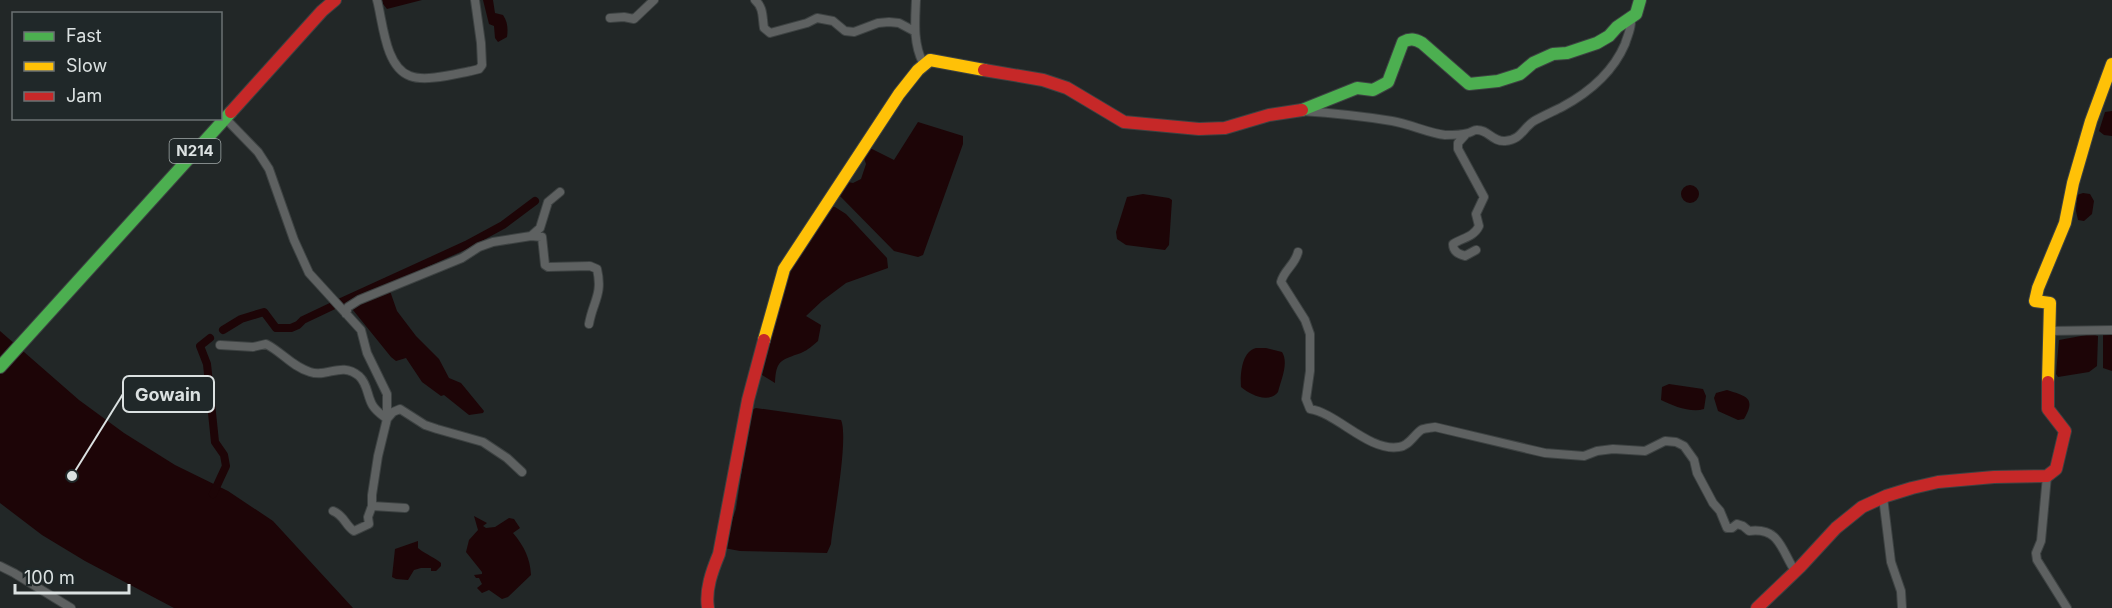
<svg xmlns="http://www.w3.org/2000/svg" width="2112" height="608" font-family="Inter,sans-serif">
<rect width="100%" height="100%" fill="#222727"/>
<!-- water -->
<path fill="#1d0507" d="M 382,0 L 422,0 L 387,9 L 383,4 Z
M 483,0 L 493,0 L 495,13 L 503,15 C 508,22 508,30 507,37 L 498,42 L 495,38 L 494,26 L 489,24 Z
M 2112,111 L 2112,136 L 2104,135 L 2099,131 L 2105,112 Z
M 918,122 L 963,136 L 963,144 L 923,255 L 918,257 L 894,251 L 838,194 L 848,182 L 853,183 L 861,179 L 866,164 L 864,158 L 870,148 L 894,160 Z
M1681 194a9 9 0 1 1 18 0a9 9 0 1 1-18 0Z
M 2083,193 L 2090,194 L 2094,201 L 2092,214 L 2084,221 L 2078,220 L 2076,211 L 2077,195 Z
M 1143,194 L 1169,198 L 1172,200 L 1169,245 L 1165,250 L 1126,245 L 1117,239 L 1116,232 L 1127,197 Z
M 828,206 L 835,207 L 846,214 L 887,258 L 888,268 L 846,283 L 822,301 L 806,316 L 821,325 L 818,341 C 813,345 808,350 801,353 C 781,360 776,360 775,383 L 759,373 L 788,267 Z
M 390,291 L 397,311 L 416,336 L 439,359 L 449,378 L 461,383 L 484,411 L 483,413 L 469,415 L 444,395 L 441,396 L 422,382 L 406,358 L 396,361 L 391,357 L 353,310 L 353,307 L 360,302 Z
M 0,331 L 79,400 L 124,433 L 175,465 L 228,491 L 273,521 L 353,608 L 174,608 L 85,561 L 42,535 L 0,503 Z
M 2112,331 L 2112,371 L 2103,368 L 2103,334 Z
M 2092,334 L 2098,336 L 2097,366 L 2089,372 L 2058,377 L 2056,374 L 2059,340 Z
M 1256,348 L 1266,348 L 1282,352 C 1289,363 1281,380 1278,392 C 1268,404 1251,395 1241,387 C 1240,374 1242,351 1256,348 Z
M 1669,384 L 1703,389 L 1706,396 L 1704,409 C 1691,413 1673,406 1661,400 L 1662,387 Z
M 1727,390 C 1745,396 1757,397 1744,419 L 1738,420 L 1718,411 L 1714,398 L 1716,393 Z
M 756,408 L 841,420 C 849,438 833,520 831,544 L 827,553 L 740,551 L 724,548 L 728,531 L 736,509 L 751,410 Z
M 474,516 L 487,523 L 483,526 L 486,528 L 495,527 L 509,518 L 514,519 L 520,528 L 513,533 C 524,546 530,558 531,575 L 508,597 L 502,599 L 489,590 L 482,593 L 477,588 L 482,584 L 479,578 L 476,578 L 474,575 L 482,574 L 482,572 L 466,552 L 469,540 L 478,530 Z
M 418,541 L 418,548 C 425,554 436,558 441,563 L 441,566 L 436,571 L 431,571 L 431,568 L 421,568 L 414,570 L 408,580 L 396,579 L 392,577 L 395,549 Z"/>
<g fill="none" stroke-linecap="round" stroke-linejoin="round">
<!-- canal -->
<path stroke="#1d0507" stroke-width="8" d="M 223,330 L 241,319 L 264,312 L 276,328 L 291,328 L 298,325 L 303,320 L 343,301 L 466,245 L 503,225 L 535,201
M 210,338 L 200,346 L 207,364 L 215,442 L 224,455 L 226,466 L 213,494"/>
<defs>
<path id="street" d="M 377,0 C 383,22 385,67 410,76 C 425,82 455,74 471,71 L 479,69 L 482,65 L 481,43 L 475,0
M 755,0 C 764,8 762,17 764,28 L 770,33 L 807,23 L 817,18 L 833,21 L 845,31 L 854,32 L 878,23 L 889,22 L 899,23 L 914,31
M 916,0 C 915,22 913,43 923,63
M 610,18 L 624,17 L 634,19 L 654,0
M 1301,111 C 1332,113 1362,116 1392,121 C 1410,124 1428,133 1445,135 C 1452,135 1461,135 1468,133 C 1470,133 1474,130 1476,130 C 1488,129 1492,142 1505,141 C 1521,140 1523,128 1534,121 C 1543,116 1552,112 1562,107 C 1588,93 1613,72 1625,44 C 1628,34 1632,28 1631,18
M 225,118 L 258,152 L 269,169 L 294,240 L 309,273 L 361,330 L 367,353 L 387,394 L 387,419 L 378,456 L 372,495 L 372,506 L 405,508
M 1466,134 L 1458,143 L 1458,149 L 1484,197 L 1476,214 L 1479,226 C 1474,237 1462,238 1453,244 C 1453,252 1459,254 1465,256 L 1476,250
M 531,236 L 542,237 L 545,265 L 548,267 L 590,266 L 597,269 C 603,295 593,301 589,324
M 1298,252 C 1295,265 1284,270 1281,282 L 1305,320 L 1310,334 L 1310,371 L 1306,399 L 1310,409 C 1337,413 1369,452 1399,447 C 1409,446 1414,435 1421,430 C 1425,428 1431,428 1435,427 L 1545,453 L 1584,456 L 1597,451 L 1613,449 L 1645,451 L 1665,441 L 1676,442 L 1684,446 L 1694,460 L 1697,473 L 1713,503 L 1720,511 L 1727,528 L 1732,528 L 1737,524 L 1743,526 L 1749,531 C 1780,527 1781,550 1795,571
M 346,314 L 348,307 L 359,300 L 462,258 L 479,247 L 493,242 L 531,236 L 540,228 L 548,202 L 560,192
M 2048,331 L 2112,330
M 220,345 L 253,347 L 266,344 C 282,352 291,366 310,372 C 328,378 341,361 359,376 C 368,384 367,397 373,406 C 377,412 382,415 387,419 L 393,412 L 400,409 L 425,425 L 437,429 L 483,442 L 507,458 L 522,472
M 2047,476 L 2041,541 L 2036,553 L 2037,560 L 2067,608
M 1883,497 L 1891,562 L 1901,591 L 1902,608
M 333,511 C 344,515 345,525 354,531 L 369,524 L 368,517 L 372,506
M 0,566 L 14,573 L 71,608"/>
<path id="fast" d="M 1302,110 L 1357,88 L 1373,90 L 1388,82 L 1403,42 C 1410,38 1415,39 1422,43 L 1469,84 L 1498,81 L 1520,74 L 1533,63 L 1553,54 L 1567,53 L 1597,43 L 1609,36 L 1617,27 L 1636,14 L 1640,0
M 0,367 L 231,112"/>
<path id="slow" d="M 764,340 L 784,269 L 899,94 L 918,70 L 930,60 L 984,70
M 2048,382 L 2050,303 L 2035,301 L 2038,288 L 2065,223 L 2073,183 L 2091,121 L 2112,64"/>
<path id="jam" d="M 984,70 L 1043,80 L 1067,88 L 1124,122 L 1199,129 L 1225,128 L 1269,115 L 1302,110
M 231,112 L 322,11 L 335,0
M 708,608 C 705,590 712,571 719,554 L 748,400 L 764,340
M 1757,608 L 1800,567 L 1836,528 L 1862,507 L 1886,496 L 1912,488 L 1938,482 L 1994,477 L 2047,476 L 2056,469 L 2065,431 L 2048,409 L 2048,382"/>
</defs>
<!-- street casing -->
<use href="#street" stroke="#3d4242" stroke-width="10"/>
<!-- fast casing -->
<use href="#fast" stroke="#3d4242" stroke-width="14"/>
<!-- slow casing -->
<use href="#slow" stroke="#3d4242" stroke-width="14"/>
<!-- jam casing -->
<use href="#jam" stroke="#3d4242" stroke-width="14"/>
<!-- street -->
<use href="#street" stroke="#5e6161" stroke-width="8"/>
<!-- fast -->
<use href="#fast" stroke="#4caf50" stroke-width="12"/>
<!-- slow -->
<use href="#slow" stroke="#ffc107" stroke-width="12"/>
<!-- jam -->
<use href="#jam" stroke="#c62828" stroke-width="12"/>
</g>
<g text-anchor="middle" stroke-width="6" stroke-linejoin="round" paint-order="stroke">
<!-- shield labels -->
<rect fill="#202829" stroke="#a3aaaa" stroke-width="1.5" x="169.5" y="139" width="51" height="24" rx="4.5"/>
<g font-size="15" font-weight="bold" fill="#dbe1e1">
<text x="195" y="156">N214</text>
</g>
</g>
<!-- callouts -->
<path fill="none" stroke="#dbe1e1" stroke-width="2" d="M72 476L123 394"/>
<circle fill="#dbe1e1" stroke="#202829" stroke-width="2" cx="72" cy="476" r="6"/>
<rect fill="#202829" stroke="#dbe1e1" stroke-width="2" x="123" y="376" width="91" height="36" rx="6"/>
<g font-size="18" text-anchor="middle" font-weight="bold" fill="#dbe1e1">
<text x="168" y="401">Gowain</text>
</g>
<!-- legend -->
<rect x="12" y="12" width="210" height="108" fill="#202829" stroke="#6b7273" stroke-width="1.5"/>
<rect x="24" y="32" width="30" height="9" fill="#4caf50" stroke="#6b7273" stroke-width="1.5"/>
<text x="66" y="42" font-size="18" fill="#dbe1e1">Fast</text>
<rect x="24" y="62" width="30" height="9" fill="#ffc107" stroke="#6b7273" stroke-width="1.5"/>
<text x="66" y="72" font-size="18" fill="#dbe1e1">Slow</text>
<rect x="24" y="92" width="30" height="9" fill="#c62828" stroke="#6b7273" stroke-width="1.5"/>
<text x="66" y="102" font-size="18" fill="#dbe1e1">Jam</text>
<!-- scale -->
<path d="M15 584v9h114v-9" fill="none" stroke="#dbe1e1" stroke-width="3"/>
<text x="24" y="584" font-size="18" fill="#dbe1e1" stroke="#202829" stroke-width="4.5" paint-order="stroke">100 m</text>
</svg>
